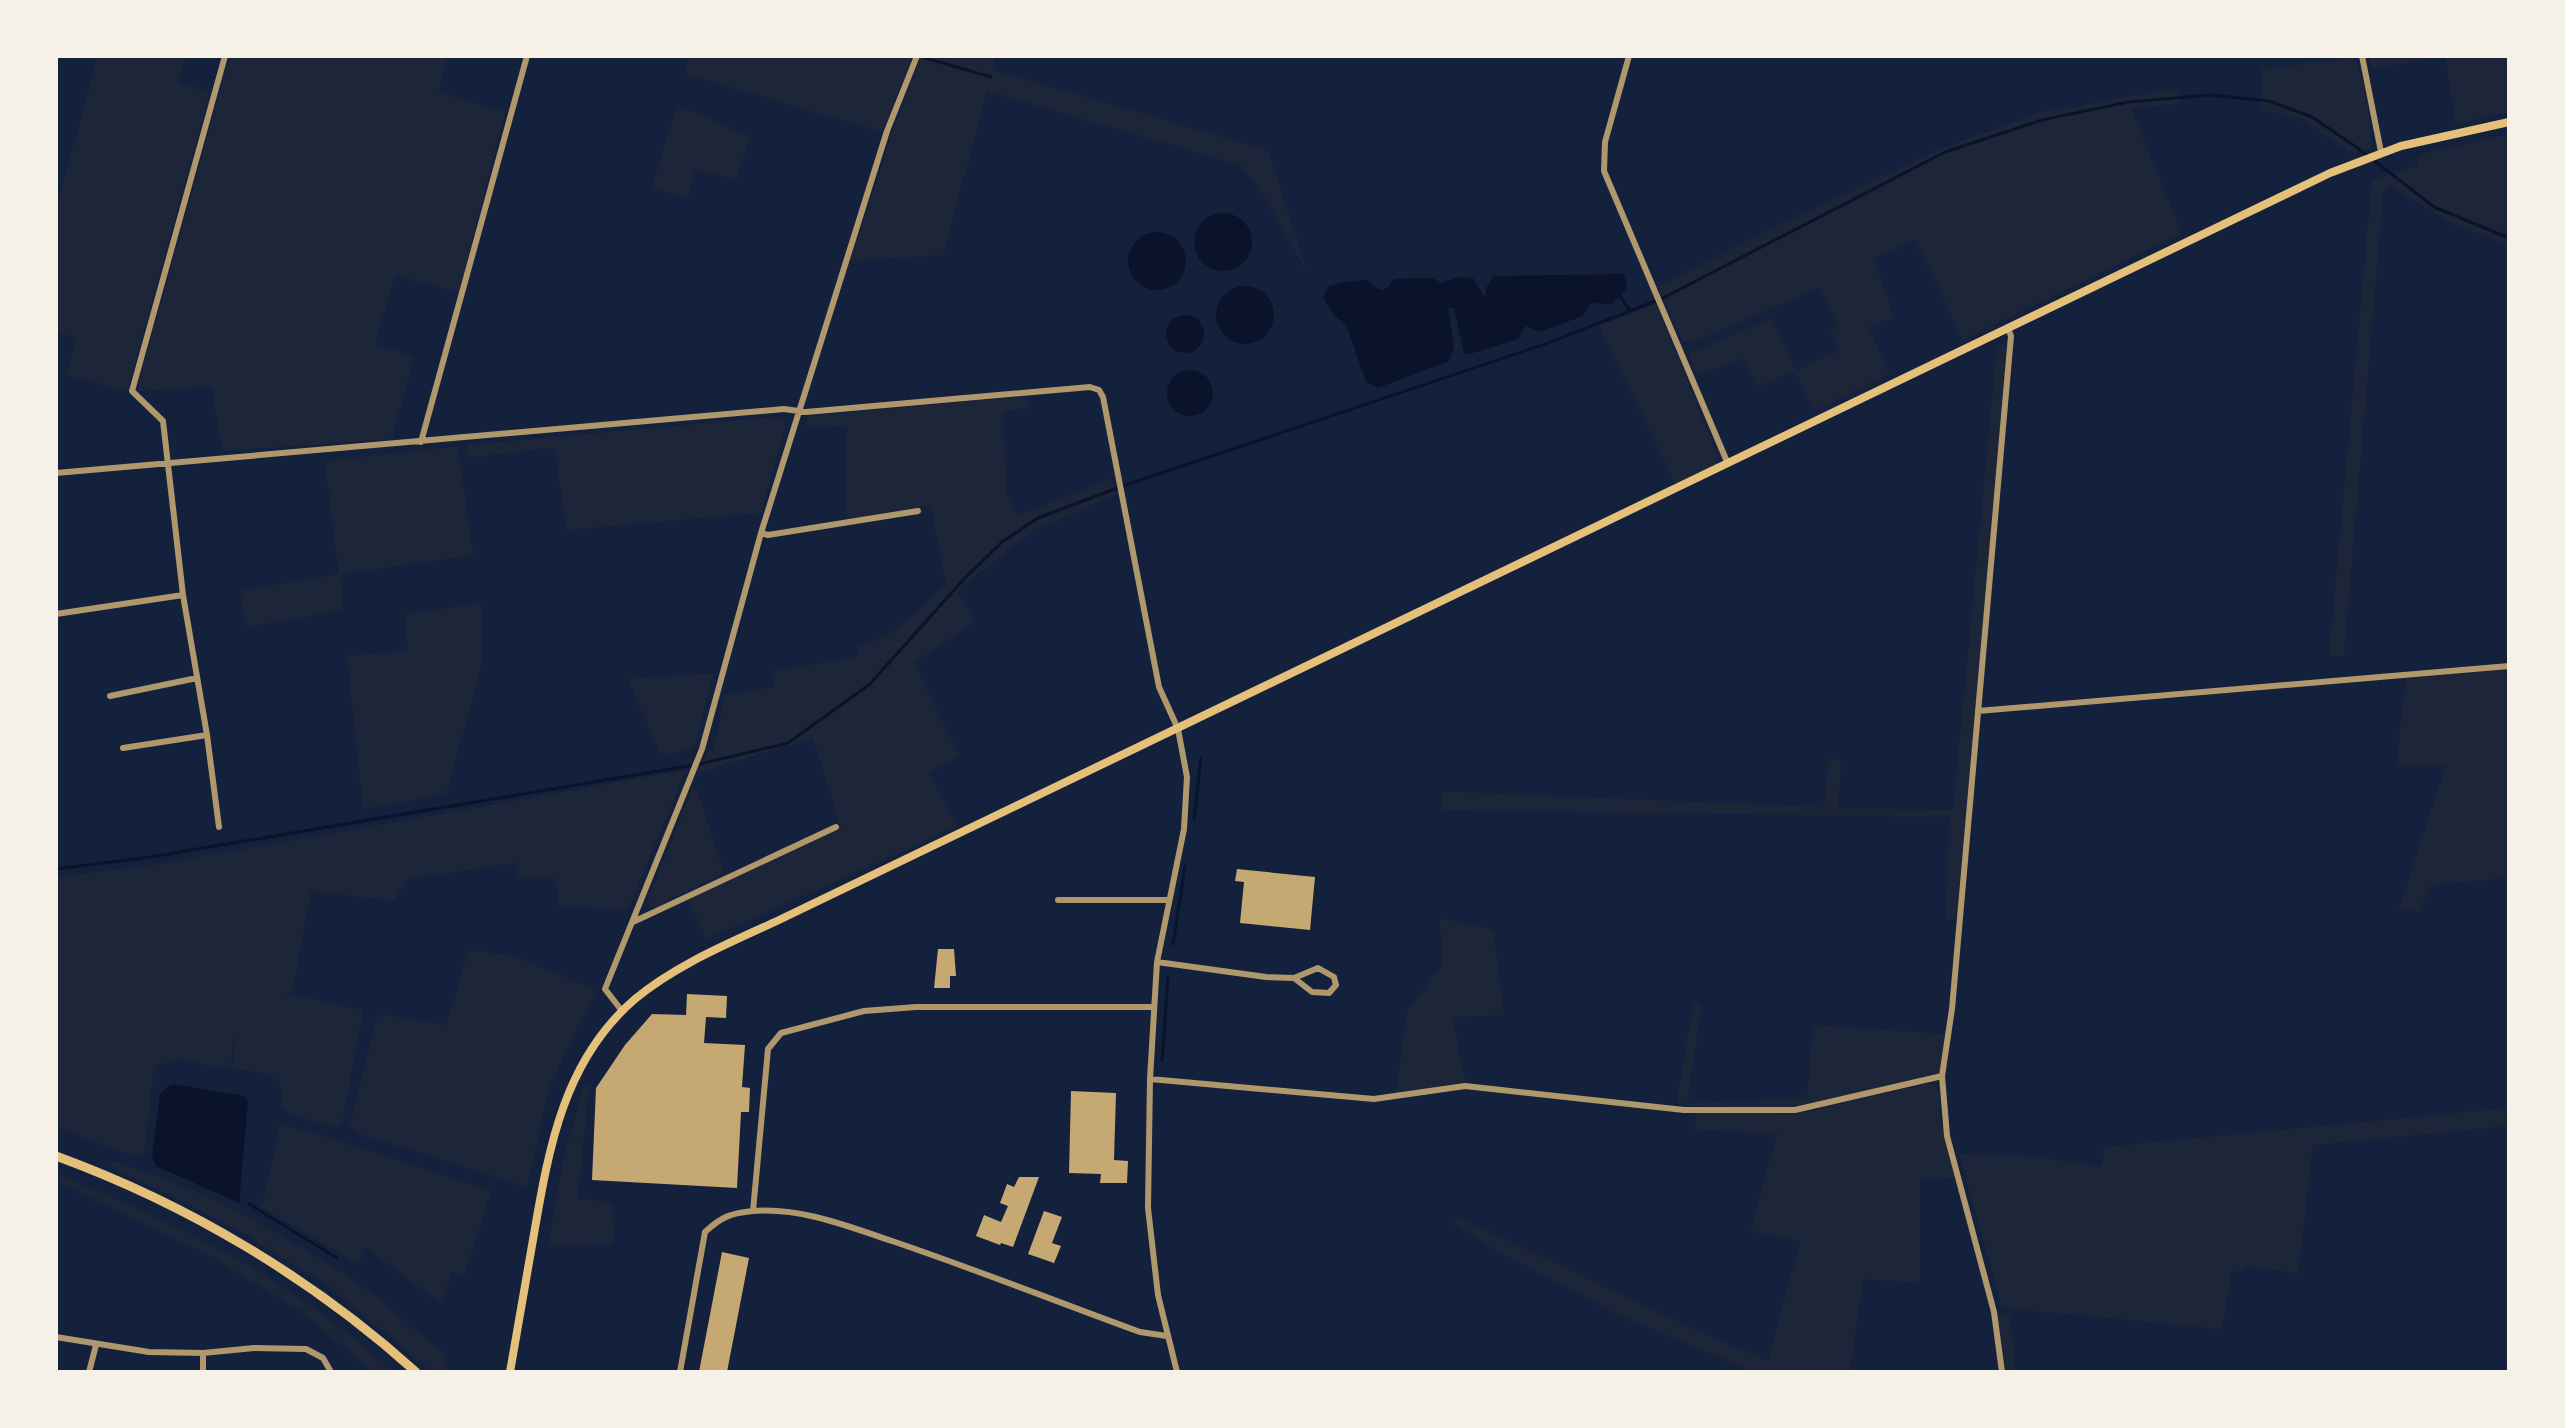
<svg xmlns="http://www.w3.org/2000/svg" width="2565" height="1428" font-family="'Zilla Slab',serif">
<rect width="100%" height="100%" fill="#14213d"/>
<!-- green -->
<path fill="#1d2539" d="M 98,56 L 186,56 L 177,83 L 210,92 L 127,391 L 67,375 L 76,337 L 56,332 L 56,209 Z
M 230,56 L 448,56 L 438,92 L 505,112 L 459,292 L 395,275 L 375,344 L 414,356 L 392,439 L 222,451 L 212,387 L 139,391 L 139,381 Z
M 690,56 L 913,56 L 882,132 L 685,74 Z
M 921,56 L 995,56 L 993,70 L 1268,150 L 1307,272 L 1258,185 L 1240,165 L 987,91 L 943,255 L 850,261 L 893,131 Z
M 2369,56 L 2443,56 L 2372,69 Z
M 2445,56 L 2509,56 L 2509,112 L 2456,124 Z
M 2353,58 C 2367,79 2370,122 2372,148 L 2351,153 L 2300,118 L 2261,110 L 2261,69 Z
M 2178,88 L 2182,103 L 2131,109 L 2182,233 L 1962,340 L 1940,290 L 1915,240 L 1874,259 L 1894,317 L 1869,327 L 1889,374 L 1814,411 L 1795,371 L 1757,386 L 1744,358 L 1697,376 L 1689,358 L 1692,352 L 1771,318 L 1796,371 L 1840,350 L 1831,329 L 1838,324 L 1820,287 L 1691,343 L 1682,341 L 1658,287 L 1660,286 L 1764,232 L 1941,149 L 2038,113 Z
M 677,105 L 750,137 L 736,180 L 696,169 L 688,199 L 652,188 Z
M 2509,134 L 2509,245 L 2454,225 L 2389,185 L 2383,193 L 2344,656 L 2329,655 L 2372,180 L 2417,166 L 2420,154 Z
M 1656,303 L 1719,460 L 1716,465 L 1675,483 L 1599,326 Z
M 2010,340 L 1956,920 L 1946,919 L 1949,817 L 1441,810 L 1441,792 L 1455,792 L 1824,807 L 1829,759 L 1841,760 L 1838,808 L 1953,810 L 1997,347 Z
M 1026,396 L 1030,408 L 1003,411 L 1006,492 L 1018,515 L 1112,479 L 1116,495 L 1032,531 L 963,586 L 957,592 L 975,622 L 914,662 L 959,756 L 929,773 L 957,827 L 707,939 L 688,900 L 843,826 L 839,822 L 813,738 L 697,773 L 707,752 L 713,751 L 725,695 L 774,687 L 772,671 L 857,657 L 857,647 C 888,642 926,606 946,582 L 931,506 L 847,520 L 847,426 L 806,427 L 808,416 Z
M 776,417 L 784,421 L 785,427 L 761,513 L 566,530 L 555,447 L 468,458 L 468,445 Z
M 458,446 L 473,555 L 340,574 L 343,610 L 246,627 L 240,591 L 339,574 L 325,461 Z
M 481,603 L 483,661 L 446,794 L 363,809 L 347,656 L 408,651 L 405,614 Z
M 2509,669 L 2509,878 L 2430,885 L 2419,912 L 2399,908 L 2446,765 L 2396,766 L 2406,678 Z
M 713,673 L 694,748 L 661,755 L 628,679 Z
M 686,770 L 628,909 L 559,907 L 555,878 L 518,877 L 515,863 L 407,879 L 394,901 L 311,891 L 292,994 L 277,992 L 363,1010 L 342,1125 L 336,1127 C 326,1124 287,1115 283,1108 C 279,1101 283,1090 279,1083 C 273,1071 244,1071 232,1069 L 236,1023 L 230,1069 L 180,1059 L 154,1066 L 144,1154 L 136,1157 L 56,1127 L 56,877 L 149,866 Z
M 692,790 L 697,790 L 724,873 L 653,908 L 647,903 Z
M 1440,918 L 1493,930 L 1504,1015 L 1452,1017 L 1465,1082 L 1396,1094 L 1407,1011 L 1442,965 Z
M 469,950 L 515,956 L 597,991 L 574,1033 L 549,1089 L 527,1187 L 357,1133 L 350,1125 L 378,1014 L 446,1025 Z
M 1694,1002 L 1702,1003 L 1687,1103 L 1807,1098 L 1813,1025 L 1945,1034 L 1939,1074 L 1795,1108 L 1686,1106 L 1677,1102 Z
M 1930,1083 L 1939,1089 L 1940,1119 L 1955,1178 L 1920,1179 L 1920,1283 L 1863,1279 L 1850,1372 L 1755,1372 L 1621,1316 L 1492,1248 L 1455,1224 L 1457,1217 C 1561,1264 1662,1318 1768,1361 L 1800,1241 L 1751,1231 L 1778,1129 L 1771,1134 L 1695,1129 L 1697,1113 L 1796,1114 Z
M 584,1085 L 589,1086 L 578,1198 L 612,1203 L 614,1244 L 548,1245 L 563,1160 Z
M 2509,1108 L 2509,1126 L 2313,1145 L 2298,1273 L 2245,1266 L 2244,1271 L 2232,1271 L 2222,1329 L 2002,1308 L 1959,1154 L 2019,1155 L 2102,1166 L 2104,1147 Z
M 280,1125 L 308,1131 L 491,1191 L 464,1276 L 452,1272 L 440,1303 L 366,1247 L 358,1264 L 262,1207 Z
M 113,1161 C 192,1184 282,1233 351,1278 C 384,1300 415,1331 446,1356 L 444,1372 L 433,1372 L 327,1285 L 233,1227 L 111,1166 Z
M 56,1175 C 77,1180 98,1192 118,1200 C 217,1243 314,1298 393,1372 L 372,1372 L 304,1313 L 212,1257 L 56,1181 Z
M 1998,1316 L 2010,1316 L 2016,1372 L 2006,1372 Z"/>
<!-- water -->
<path fill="#0b132b" d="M1194 242a29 29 0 1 1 58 0a29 29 0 1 1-58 0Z
M1128 261a29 29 0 1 1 58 0a29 29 0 1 1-58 0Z
M 1624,274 L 1627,288 L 1612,304 L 1591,303 L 1583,316 L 1539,332 L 1526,326 L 1518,339 L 1470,354 L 1464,353 L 1454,307 L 1448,308 L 1454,347 L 1449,361 L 1378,388 L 1366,382 L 1347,327 L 1333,314 L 1323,297 L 1329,286 L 1344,282 L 1366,280 L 1380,290 L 1386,289 L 1395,279 L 1432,278 L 1442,283 L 1457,277 L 1473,278 L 1483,295 L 1486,295 L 1486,288 L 1494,276 Z
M1216 315a29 29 0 1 1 58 0a29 29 0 1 1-58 0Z
M1166 334a19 19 0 1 1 38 0a19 19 0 1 1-38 0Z
M1167 393a23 23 0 1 1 46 0a23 23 0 1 1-46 0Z
M 173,1084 L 245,1096 L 248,1102 L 239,1203 L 156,1166 L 152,1157 L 160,1094 L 167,1087 Z"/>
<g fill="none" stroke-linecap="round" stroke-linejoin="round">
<!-- stream -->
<path stroke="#0b132b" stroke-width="3" d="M 922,57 L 991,77
M 1620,296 L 1629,309
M 1194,819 L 1201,758
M 56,869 L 150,857 L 700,764 L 788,743 L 870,684 L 963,580 L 1002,542 L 1038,518 L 1120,487 L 1548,343 L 1661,299 L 1945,152 L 2042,120 L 2128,102 L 2210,95 L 2269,101 L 2312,117 L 2359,149 L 2434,207 L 2509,238
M 1173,944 L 1185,866
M 1162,1061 L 1168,978
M 249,1204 L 337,1258"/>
</g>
<!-- building -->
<path fill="#c6a872" d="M 1237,869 L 1315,877 L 1310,930 L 1240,923 L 1244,882 L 1235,881 Z
M 938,949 L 954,949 L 956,976 L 950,976 L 950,988 L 934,988 Z
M 687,994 L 727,996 L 726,1018 L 706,1017 L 704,1043 L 745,1045 L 742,1087 L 750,1088 L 749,1112 L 741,1112 L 737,1188 L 592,1180 L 596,1088 L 625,1045 L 652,1014 L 686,1015 Z
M 1071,1091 L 1116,1093 L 1114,1160 L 1128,1161 L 1127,1183 L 1100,1183 L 1101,1174 L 1069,1173 Z
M 1019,1177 L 1039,1177 L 1013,1247 L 1001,1243 L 1000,1245 L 976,1236 L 984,1215 L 1001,1222 L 1008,1206 L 1000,1203 L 1007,1184 L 1014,1187 Z
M 1044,1211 L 1062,1217 L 1052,1243 L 1061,1246 L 1054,1263 L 1028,1254 Z
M 722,1252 L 749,1258 L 727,1372 L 699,1372 Z"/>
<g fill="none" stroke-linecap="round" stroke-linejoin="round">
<!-- minor -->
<path stroke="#b1986c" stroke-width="6" d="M 1629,56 L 1605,142 L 1604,171 L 1728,464
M 2362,56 L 2381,152
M 421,442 L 527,56
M 56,473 L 784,409 L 806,412 L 1090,387 L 1099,390 L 1103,397 L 1159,687 L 1178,729 L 1187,777 L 1184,829 L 1157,962 L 1150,1079 L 1148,1208 L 1158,1295 L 1177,1372
M 761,533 L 768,535 L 918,511
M 56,614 L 183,595
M 110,696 L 197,678
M 1978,711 L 2509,666
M 123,748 L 207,735
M 219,827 L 207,735 L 183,595 L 163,421 L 132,391 L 225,56
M 1058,900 L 1168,900
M 633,922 L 836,827
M 1157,962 L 1266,977 L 1294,978 L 1312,992 L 1329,993 L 1336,985 L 1334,977 L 1318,968 L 1294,978
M 622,1011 L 605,989 L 702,749 L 761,533 L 887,131 L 917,56
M 1150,1079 L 1374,1099 L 1465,1086 L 1684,1110 L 1795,1110 L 1942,1076
M 753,1211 L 768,1049 L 781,1033 L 864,1011 L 916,1007 L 1153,1007
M 56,1337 L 149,1352 L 203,1353 L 254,1348 L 306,1349 L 323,1358 L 331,1372
M 203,1353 L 203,1372
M 89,1372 L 96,1345
M 680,1372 L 705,1232 C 721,1217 731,1213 753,1211 C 801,1207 850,1227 895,1242 C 977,1270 1058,1302 1140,1332 L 1167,1336
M 2002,1372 L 1994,1312 L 1947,1136 L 1942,1076 L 1952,1009 L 2011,336 L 2008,328"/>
<!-- secondary -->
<path stroke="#e5c07b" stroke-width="8" d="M 510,1372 C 518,1326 526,1280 534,1234 C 549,1147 564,1060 635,999 C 677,964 730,943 779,920 L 2330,173 L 2401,146 L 2509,122"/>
<!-- primary -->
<path stroke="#e5c07b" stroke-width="9" d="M 56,1156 C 187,1204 312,1278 416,1372"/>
</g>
<!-- border -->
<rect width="2565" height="1428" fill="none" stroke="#f6f1e7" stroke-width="116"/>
</svg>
